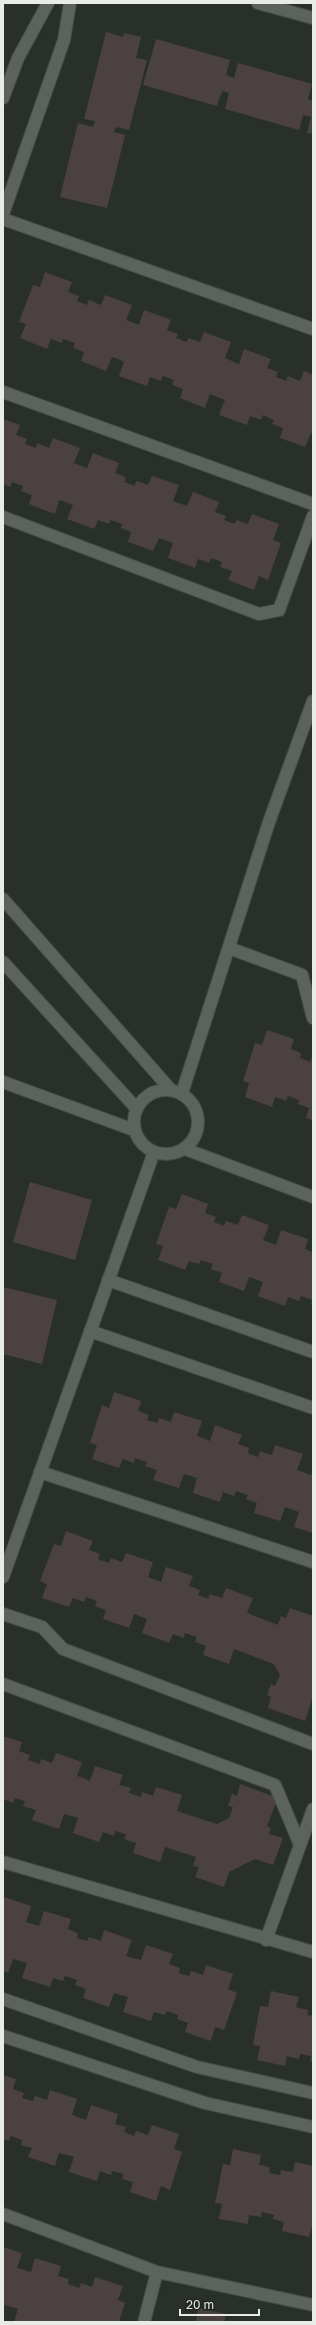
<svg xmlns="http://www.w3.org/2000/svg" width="316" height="2325" font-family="'Golos Text',sans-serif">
<rect width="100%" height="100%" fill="#293029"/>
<!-- building -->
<path fill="#4c4142" d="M 106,32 L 123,37 L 124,33 L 141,37 L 136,58 L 147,60 L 129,130 L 116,127 L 114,132 L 125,135 L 107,208 L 60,197 L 78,123 L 93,127 L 95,121 L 84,119 Z
M 156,39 L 230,60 L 226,75 L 234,78 L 238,63 L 312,84 L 308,99 L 313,101 L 313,134 L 307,133 L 311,117 L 303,115 L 299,130 L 225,109 L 229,93 L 222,91 L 217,106 L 143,85 Z
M 45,272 L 72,282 L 68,292 L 79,296 L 77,301 L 87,305 L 89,300 L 101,305 L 105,295 L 132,305 L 126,320 L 139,325 L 144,310 L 171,320 L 167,330 L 178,334 L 176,338 L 187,342 L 188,338 L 200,342 L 204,332 L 231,342 L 225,358 L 239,364 L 244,349 L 271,359 L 267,368 L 278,372 L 276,377 L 286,381 L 288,376 L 300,381 L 304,371 L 313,375 L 313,434 L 311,433 L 305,447 L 280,438 L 283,428 L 272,424 L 274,420 L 263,415 L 261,420 L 250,416 L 247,425 L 219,415 L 225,400 L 210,394 L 205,408 L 180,398 L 183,389 L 172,385 L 174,380 L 163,376 L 161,381 L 150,377 L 147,386 L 119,376 L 124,362 L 118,359 L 112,357 L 106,371 L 81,361 L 84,352 L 73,348 L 75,343 L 63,339 L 62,343 L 51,339 L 47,349 L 20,338 L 26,324 L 19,322 L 33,285 L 40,287 Z
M 3,419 L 20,425 L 16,435 L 27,439 L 25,444 L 36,448 L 37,443 L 49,448 L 53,438 L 80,448 L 74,463 L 87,468 L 93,453 L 119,463 L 115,473 L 126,477 L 124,482 L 134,486 L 137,481 L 148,485 L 152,476 L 179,485 L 173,501 L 181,504 L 187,506 L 193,492 L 219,502 L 215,512 L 226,516 L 224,520 L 234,524 L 237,520 L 248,524 L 252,514 L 279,524 L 273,540 L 281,543 L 268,580 L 259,576 L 254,590 L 228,580 L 232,571 L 220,567 L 222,562 L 211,558 L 209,563 L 198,559 L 195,568 L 168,558 L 173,543 L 159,538 L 153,551 L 128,542 L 131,532 L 121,528 L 122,524 L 111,520 L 109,524 L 98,520 L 94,529 L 67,519 L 73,505 L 66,502 L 59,500 L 55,514 L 29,504 L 32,495 L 21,491 L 23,486 L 12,482 L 10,487 L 3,484 Z
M 267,1030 L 294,1039 L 291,1049 L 301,1053 L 300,1058 L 310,1062 L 313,1055 L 313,1120 L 306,1118 L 309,1108 L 298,1104 L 299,1100 L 288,1096 L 286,1101 L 275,1097 L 272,1107 L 245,1097 L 249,1083 L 243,1081 L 255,1043 L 262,1045 Z
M 30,1182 L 92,1200 L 75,1260 L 13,1242 Z
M 182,1194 L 208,1204 L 205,1213 L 216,1217 L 214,1222 L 224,1226 L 226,1221 L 238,1225 L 242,1215 L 269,1225 L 263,1240 L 276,1245 L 281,1230 L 308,1239 L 305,1249 L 313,1252 L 313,1305 L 311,1305 L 312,1300 L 301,1296 L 299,1301 L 288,1297 L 285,1306 L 258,1296 L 263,1282 L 249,1277 L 244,1291 L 219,1282 L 222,1273 L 211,1269 L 213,1264 L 201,1260 L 199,1264 L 189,1261 L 185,1270 L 158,1260 L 163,1246 L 156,1244 L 169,1207 L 176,1209 Z
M 3,1287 L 57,1300 L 42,1364 L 3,1354 Z
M 114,1392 L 141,1401 L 138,1411 L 149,1415 L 147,1420 L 158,1423 L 159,1418 L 171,1422 L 174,1412 L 202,1421 L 197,1436 L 210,1441 L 215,1425 L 242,1435 L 238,1444 L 249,1448 L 248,1453 L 258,1457 L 260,1451 L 272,1455 L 275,1445 L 303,1454 L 297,1470 L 311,1475 L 313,1471 L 313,1533 L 294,1527 L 299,1512 L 285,1507 L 280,1521 L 254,1513 L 257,1503 L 246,1499 L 248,1495 L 236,1491 L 234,1496 L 223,1492 L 220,1502 L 193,1493 L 197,1478 L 184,1474 L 179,1488 L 153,1480 L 157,1470 L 145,1466 L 147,1462 L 135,1458 L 134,1463 L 123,1459 L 119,1468 L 92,1459 L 97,1445 L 90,1443 L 102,1405 L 109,1408 Z
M 66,1531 L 93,1541 L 89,1550 L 100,1554 L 98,1559 L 109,1563 L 111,1558 L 122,1562 L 126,1553 L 153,1562 L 148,1577 L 161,1582 L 166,1567 L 193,1576 L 189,1586 L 200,1590 L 198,1595 L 208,1599 L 210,1594 L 222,1598 L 226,1588 L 253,1598 L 247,1613 L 278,1625 L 281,1616 L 286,1618 L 290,1608 L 313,1616 L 313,1696 L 305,1721 L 268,1708 L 271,1697 L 267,1695 L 271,1684 L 275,1686 L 280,1675 L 274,1664 L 234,1649 L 229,1664 L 203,1655 L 206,1646 L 195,1642 L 197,1637 L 185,1633 L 184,1638 L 173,1634 L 169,1643 L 142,1633 L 147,1619 L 134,1614 L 129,1628 L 103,1619 L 106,1610 L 95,1606 L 97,1601 L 86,1597 L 84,1602 L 73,1598 L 69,1607 L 42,1598 L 47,1584 L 40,1581 L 54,1544 L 61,1546 Z
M 3,1736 L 22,1742 L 19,1751 L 30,1755 L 28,1760 L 40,1764 L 41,1759 L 52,1763 L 56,1753 L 82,1762 L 77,1776 L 83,1778 L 90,1781 L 95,1766 L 123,1775 L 119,1785 L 131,1788 L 129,1793 L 141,1797 L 142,1792 L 153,1796 L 156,1787 L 182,1795 L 177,1811 L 217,1824 L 229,1818 L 233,1807 L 228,1806 L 232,1794 L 237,1796 L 240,1784 L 278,1798 L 267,1826 L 271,1828 L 269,1834 L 283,1838 L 273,1865 L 255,1859 L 229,1872 L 224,1887 L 195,1877 L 199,1867 L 193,1866 L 196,1857 L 165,1847 L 160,1862 L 133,1853 L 136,1843 L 124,1839 L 126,1834 L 115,1831 L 114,1836 L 103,1832 L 99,1842 L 73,1833 L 78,1818 L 64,1814 L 59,1829 L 32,1820 L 36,1810 L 23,1806 L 25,1801 L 15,1798 L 13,1803 L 3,1799 Z
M 4,1897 L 31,1906 L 26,1922 L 39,1926 L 44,1911 L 71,1919 L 68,1929 L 78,1933 L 77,1938 L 87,1941 L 89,1937 L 101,1941 L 104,1930 L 132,1940 L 126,1956 L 141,1960 L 146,1945 L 173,1954 L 169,1964 L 180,1968 L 179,1973 L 189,1976 L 191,1971 L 203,1975 L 206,1965 L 233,1974 L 228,1989 L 237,1993 L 224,2030 L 215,2027 L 211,2041 L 185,2032 L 188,2023 L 177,2019 L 178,2015 L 167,2011 L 165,2015 L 154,2012 L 151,2021 L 123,2012 L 128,1997 L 114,1993 L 109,2007 L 83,1998 L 86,1989 L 75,1985 L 77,1980 L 65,1976 L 63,1981 L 53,1978 L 50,1987 L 22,1978 L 27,1963 L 13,1959 L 8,1973 L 3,1971 Z
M 271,1991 L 299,1997 L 296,2007 L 308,2010 L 307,2015 L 313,2016 L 313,2062 L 310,2061 L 311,2056 L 300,2054 L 299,2059 L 287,2056 L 285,2066 L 257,2060 L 260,2046 L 253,2045 L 260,2006 L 268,2007 Z
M 3,2075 L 16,2079 L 13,2089 L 24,2093 L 22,2098 L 33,2101 L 35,2096 L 47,2100 L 50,2090 L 77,2099 L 72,2115 L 86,2120 L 91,2105 L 118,2114 L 115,2124 L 126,2127 L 124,2132 L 134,2136 L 136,2131 L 148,2135 L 152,2125 L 179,2134 L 174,2149 L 182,2152 L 170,2190 L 161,2186 L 156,2201 L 130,2192 L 133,2182 L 122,2179 L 124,2174 L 112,2171 L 111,2175 L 100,2171 L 97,2181 L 69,2172 L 74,2157 L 67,2155 L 59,2153 L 55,2166 L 28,2157 L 32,2148 L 21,2145 L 22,2140 L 11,2136 L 9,2141 L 3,2139 Z
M 233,2149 L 261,2155 L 259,2165 L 270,2167 L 269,2173 L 280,2175 L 281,2170 L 293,2172 L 295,2162 L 313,2166 L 313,2222 L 309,2237 L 282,2231 L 284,2222 L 273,2219 L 274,2215 L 262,2212 L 261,2217 L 249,2215 L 248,2224 L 219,2219 L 222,2204 L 215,2203 L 223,2164 L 230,2165 Z
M 3,2247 L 22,2253 L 17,2268 L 31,2272 L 35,2258 L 61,2266 L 58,2276 L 69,2279 L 68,2284 L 79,2288 L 81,2283 L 92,2287 L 95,2277 L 123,2286 L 118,2300 L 125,2303 L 119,2322 L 14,2322 L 18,2309 L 5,2305 L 3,2310 Z
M 198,2308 L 226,2314 L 224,2322 L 196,2322 Z"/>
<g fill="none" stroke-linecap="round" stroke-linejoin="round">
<defs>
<path id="street" d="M 3,98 L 18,58 L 48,3
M 3,214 L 64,40 L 70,3
M 3,219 L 313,329
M 3,392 L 313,504
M 3,517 L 259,614 L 279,610 L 313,516
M 3,899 L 171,1090
M 229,948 L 302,975 L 313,1018
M 3,962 L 137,1109
M 3,1082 L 134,1130
M134 1122a32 32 0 1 1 64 0a32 32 0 1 1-64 0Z
M 182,1093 L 269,822 L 313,701
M 185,1149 L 313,1197
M 108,1280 L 313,1352
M 90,1331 L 313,1408
M 40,1472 L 313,1562
M 3,1577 L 154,1152
M 3,1614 L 42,1627 L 63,1649 L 313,1744
M 3,1684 L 275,1785 L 300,1845
M 3,1862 L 313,1952
M 266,1940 L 313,1809
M 3,1999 L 197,2067 L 313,2093
M 3,2036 L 205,2103 L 313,2127
M 3,2214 L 157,2272 L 313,2305
M 144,2322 L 157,2272"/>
<path id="secondary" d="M 258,3 L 313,18"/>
</defs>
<!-- street casing -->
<use href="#street" stroke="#454b45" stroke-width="14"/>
<!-- secondary casing -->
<use href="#secondary" stroke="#454b45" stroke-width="14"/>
<!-- street -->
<use href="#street" stroke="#5c635c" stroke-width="12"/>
<!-- secondary -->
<use href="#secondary" stroke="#5c635c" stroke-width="12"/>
</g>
<!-- border -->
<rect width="316" height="2325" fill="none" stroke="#e8ece8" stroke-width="8"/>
<!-- scale -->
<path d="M180 2309v6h79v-6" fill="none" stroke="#e8ece8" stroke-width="2"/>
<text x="186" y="2309" font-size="12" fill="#e8ece8" stroke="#20261f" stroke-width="3" paint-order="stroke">20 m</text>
</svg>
